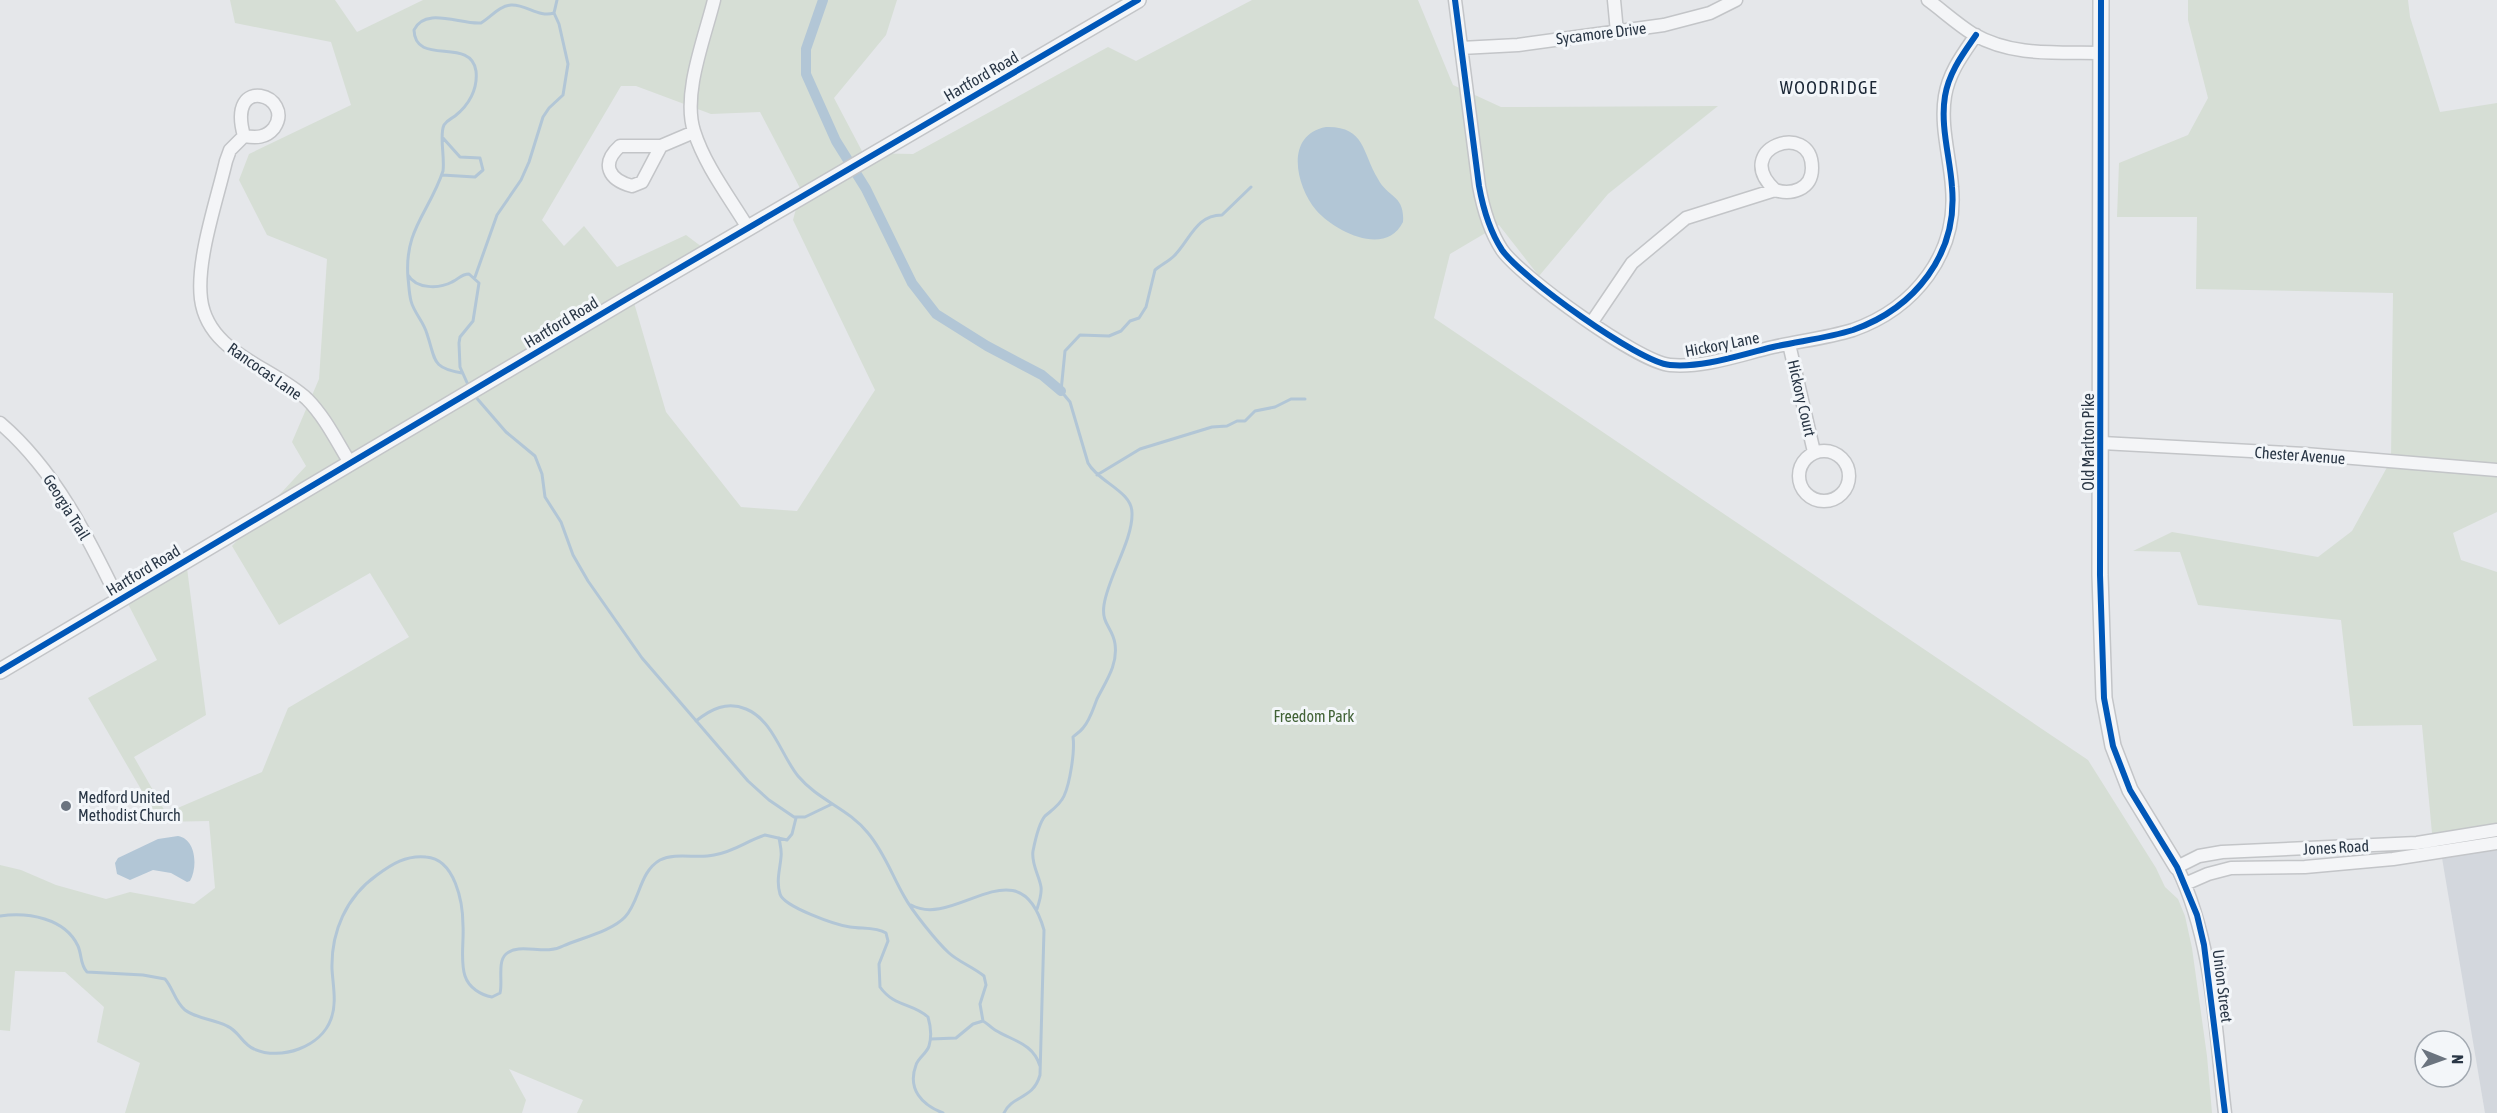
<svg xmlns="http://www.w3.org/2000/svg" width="2497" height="1113" font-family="'Asap Condensed',sans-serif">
<rect width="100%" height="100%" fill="#e5e7ea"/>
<!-- built -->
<path fill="#d3d7dd" d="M 2497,843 L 2497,1113 L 2485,1113 L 2441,852 Z"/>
<!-- green -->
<path fill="#d6ded5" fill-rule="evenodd" d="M 230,0 L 335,0 L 357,32 L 423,0 L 897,0 L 886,35 L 834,98 L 863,153 L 913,154 L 1108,47 L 1136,61 L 1252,0 L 1418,0 L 1453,85 L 1501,107 L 1718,106 L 1608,194 L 1539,276 L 1499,225 L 1450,254 L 1434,318 L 2088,760 L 2156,868 L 2165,887 L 2178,899 L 2185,916 L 2192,948 L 2207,1056 L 2212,1113 L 577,1113 L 583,1100 L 509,1069 L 526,1100 L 522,1113 L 125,1113 L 140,1063 L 97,1042 L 104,1007 L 65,972 L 15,971 L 10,1031 L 0,1030 L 0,865 L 21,870 L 56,885 L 106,899 L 130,892 L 194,904 L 215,888 L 209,821 L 160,822 L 88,698 L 157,660 L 127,602 L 187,568 L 206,715 L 134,757 L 166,813 L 262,772 L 288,708 L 409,637 L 370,573 L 279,625 L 232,546 L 306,466 L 292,442 L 319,379 L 327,259 L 267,235 L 239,180 L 249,154 L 351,105 L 331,42 L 235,23 ZM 621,86 L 636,86 L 711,114 L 760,112 L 801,190 L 793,220 L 875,390 L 797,511 L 741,507 L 666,412 L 630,289 L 702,247 L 686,235 L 617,267 L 584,226 L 564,246 L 542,220 Z
M 2188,0 L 2408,0 L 2410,17 L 2440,112 L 2497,103 L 2497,512 L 2453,533 L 2461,560 L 2497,572 L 2497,835 L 2433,844 L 2422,725 L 2353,726 L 2341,620 L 2198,605 L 2180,552 L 2133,551 L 2172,532 L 2318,557 L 2352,531 L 2391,460 L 2393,293 L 2196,289 L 2197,217 L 2117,217 L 2119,163 L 2188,135 L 2208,98 L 2188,20 Z"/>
<!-- water -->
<path fill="#b2c6d6" d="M 1326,127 C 1365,126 1362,152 1378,179 C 1388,198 1405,195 1403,222 C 1386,257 1335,232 1316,210 C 1296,186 1284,135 1326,127 Z
M 178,836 C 196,839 198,867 190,881 L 187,882 L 171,873 L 153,870 L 130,880 L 117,874 L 115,863 L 118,858 L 158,839 Z"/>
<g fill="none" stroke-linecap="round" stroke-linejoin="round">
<!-- stream -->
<path stroke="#b2c6d6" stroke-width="3" d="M 442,175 L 475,177 L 483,170 L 480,158 L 460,157 L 443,138
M 408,275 C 416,289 439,289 452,282 C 459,279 461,274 469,274 L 479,283 L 473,321 L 460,337 L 459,343 L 460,367 L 469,387
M 475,277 L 497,215 L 521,180 L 529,162 L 543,117 L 549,108 L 563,95 L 568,64 L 559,24 L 554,13 L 557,0
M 462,373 C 431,368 436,360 427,334 C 424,322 414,313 411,301 C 409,293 409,286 408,278 C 404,229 429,213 443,171 C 445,157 439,135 444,125 C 447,120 451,119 455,116 C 469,105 478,89 476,71 C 471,36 415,67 414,30 C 425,6 461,25 481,23 C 491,17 499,6 511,5 C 526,4 539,18 554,13
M 474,395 L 506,432 L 535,456 L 542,474 L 545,497 L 561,522 L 573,555 L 588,581 L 642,658 L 748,781 L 769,800 L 794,817 L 805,817 L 832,804
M 1097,475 L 1140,449 L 1212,427 L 1227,426 L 1237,421 L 1245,421 L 1255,411 L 1275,407 L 1291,399 L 1305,399
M 696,721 C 711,709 727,701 746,709 C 773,720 781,755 798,776 C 819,801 848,808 868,833 C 884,852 892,875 904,896 C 912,911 937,942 949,953 C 959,962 973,967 984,976 L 986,985 L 980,1004 L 983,1021 C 987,1023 990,1027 995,1030 C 1013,1041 1033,1043 1040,1066
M 779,838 C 780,844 782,851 781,857 C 780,870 776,880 780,894 C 784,907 836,925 850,927 C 862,929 876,927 886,933 L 888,941 L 879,964 L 880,987 C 894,1007 913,1003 928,1017 C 931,1027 932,1036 929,1046 C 927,1053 918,1058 916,1065 C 907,1089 922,1105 943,1113
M 911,905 C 956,930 1019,842 1044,930 L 1040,1075 C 1033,1100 1012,1095 1004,1113
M 1037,909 C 1039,903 1042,894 1041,887 C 1039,875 1031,864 1033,851 C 1035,841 1039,823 1045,816 C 1052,810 1060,805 1064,796 C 1070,783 1075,751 1073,737 C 1076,734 1080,732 1083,728 C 1090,720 1093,709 1097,699 C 1106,681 1118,665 1115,644 C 1113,628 1101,624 1104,605 C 1108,577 1133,540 1132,513 C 1132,491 1098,482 1088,463 L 1070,402 L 1061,391 L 1065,351 L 1080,335 L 1109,336 L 1121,331 L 1130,321 L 1139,318 L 1146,307 L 1155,270 C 1161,265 1169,261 1174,256 C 1190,240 1196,215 1222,215 L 1251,187
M 0,916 C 28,912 65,918 78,946 C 82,955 80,965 87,972 L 143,975 L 165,979 C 173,988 175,1002 185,1010 C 197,1019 214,1019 227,1026 C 239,1031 242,1044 254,1049 C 281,1061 321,1047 331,1019 C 337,1003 333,986 332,969 C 331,932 346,897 377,875 C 392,864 406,855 426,857 C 455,859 463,902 463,926 C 464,942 460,961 465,976 C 469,988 481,995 492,997 L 500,993 C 503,983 497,962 506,954 C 520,942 545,956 563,946 C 581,938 612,931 625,917 C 640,901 639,872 660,860 C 676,852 697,859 714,855 C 736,851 746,841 765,835 L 787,840 L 792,834 L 796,818
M 931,1039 L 956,1038 L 973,1024 L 983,1021"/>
<!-- canal -->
<path stroke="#b2c6d6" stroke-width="10" d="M 823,0 L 806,49 L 806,74 L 836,141 L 866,189 L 912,283 L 936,314 L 987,346 L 1042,375 L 1061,391"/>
<defs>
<path id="minor" d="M 714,0 C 705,37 682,94 694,131 C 705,166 730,198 748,228
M 1455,0 L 1479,186 C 1483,208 1489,230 1502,250 C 1521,277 1638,362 1670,365 C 1704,368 1739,355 1773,347 C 1800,341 1827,338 1853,330 C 1915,308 1958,254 1952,187 C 1950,157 1940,126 1945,96 C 1949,72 1963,54 1976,35
M 1614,0 L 1617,32
M 1928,0 C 1943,11 1957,24 1973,34 C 2013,57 2057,52 2101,53
M 1461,48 L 1518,45 L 1664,25 L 1710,13 L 1736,0
M 244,136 C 226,72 296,96 274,128 C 266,138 256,138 244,136 L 230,150 L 226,161 C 217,200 196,260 201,299 C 208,354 272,366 307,399 C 325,417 337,442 350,463
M 661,146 L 642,182 L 632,186 C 609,180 600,164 620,146 L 661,146 L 694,132
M 1592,322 L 1632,263 L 1686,218 L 1775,190 C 1791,195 1812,190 1812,168 C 1812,119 1730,149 1775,190
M 1789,344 L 1814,452
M 0,423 C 55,470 88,537 119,601
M 2102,443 L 2305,454 L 2497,470
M1799 476a25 25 0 1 1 50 0a25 25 0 1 1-50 0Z
M 2185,884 L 2208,874 L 2231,868 L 2305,867 L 2393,859 L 2497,843
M 2225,1113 C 2215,1031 2214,943 2177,867 L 2199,856 L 2222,852 L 2417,843 L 2497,830"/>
<path id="tertiary" d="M 2101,0 L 2100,575 L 2104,698 L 2113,746 L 2130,790 L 2177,867
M 0,671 L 625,300 L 1138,0"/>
</defs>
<!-- minor casing -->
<use href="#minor" stroke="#c3c5c8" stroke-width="15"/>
<!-- tertiary casing -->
<use href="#tertiary" stroke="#c3c5c8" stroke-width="18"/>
<!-- minor -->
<use href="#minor" stroke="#f4f5f7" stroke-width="12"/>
<!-- tertiary -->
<use href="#tertiary" stroke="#f4f5f7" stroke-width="15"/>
<defs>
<path id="cycleway" d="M 1455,0 L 1479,186 C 1483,208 1489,230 1502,250 C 1521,277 1638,362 1670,365 C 1704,368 1739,355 1773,347 C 1800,341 1827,338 1853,330 C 1915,308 1958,254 1952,187 C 1950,157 1940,126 1945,96 C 1949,72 1963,54 1976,35
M 2101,0 L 2100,575 L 2104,698 L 2113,746 L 2130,790 L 2177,867 L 2197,915 L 2204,945 L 2225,1113
M 0,671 L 625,300 L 1138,0"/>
</defs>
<!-- cycleway casing -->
<use href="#cycleway" stroke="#f3f6f9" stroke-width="10"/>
<!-- cycleway -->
<use href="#cycleway" stroke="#0057b8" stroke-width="6"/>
</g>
<!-- markers -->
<circle fill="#6b747f" stroke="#f3f6f9" stroke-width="2" cx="66" cy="806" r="6"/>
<g text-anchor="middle" stroke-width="6" stroke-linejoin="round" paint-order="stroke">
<!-- street labels -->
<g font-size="16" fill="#293645" stroke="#f3f6f9">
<text transform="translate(1601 33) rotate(-7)" y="6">Sycamore Drive</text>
<text transform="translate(981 76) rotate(-30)" y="6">Hartford Road</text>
<text transform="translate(561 322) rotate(-31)" y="6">Hartford Road</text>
<text transform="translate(1722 344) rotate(-11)" y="6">Hickory Lane</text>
<text transform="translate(265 371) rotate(35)" y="6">Rancocas Lane</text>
<text transform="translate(1802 398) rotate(77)" y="6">Hickory Court</text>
<text transform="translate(2088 442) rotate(-90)" y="6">Old Marlton Pike</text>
<text transform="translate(2300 455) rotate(4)" y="6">Chester Avenue</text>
<text transform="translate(67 507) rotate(58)" y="6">Georgia Trail</text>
<text transform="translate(143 570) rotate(-31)" y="6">Hartford Road</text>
<text transform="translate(2336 847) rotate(-3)" y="6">Jones Road</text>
<text transform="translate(2223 986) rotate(83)" y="6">Union Street</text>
</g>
<!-- park labels -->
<g font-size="16" fill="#416236" stroke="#f3f6f9">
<text x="1314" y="722">Freedom Park</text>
</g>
<!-- poi labels -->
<g font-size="16" fill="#293645" stroke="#f3f6f9" text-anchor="start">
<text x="78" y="803">Medford United<tspan x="78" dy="18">Methodist Church</tspan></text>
</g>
<!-- neighbourhood labels -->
<g font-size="18" letter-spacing="1.5" fill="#1b2736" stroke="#f3f6f9">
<text x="1829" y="94">WOODRIDGE</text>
</g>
</g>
<!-- north arrow -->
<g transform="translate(2443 1059) rotate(91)"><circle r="28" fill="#f3f6f9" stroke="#a2a9b1" stroke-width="1.5"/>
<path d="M0-4.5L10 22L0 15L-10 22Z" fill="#6b747f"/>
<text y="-9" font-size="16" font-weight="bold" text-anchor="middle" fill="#293645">N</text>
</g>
</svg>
